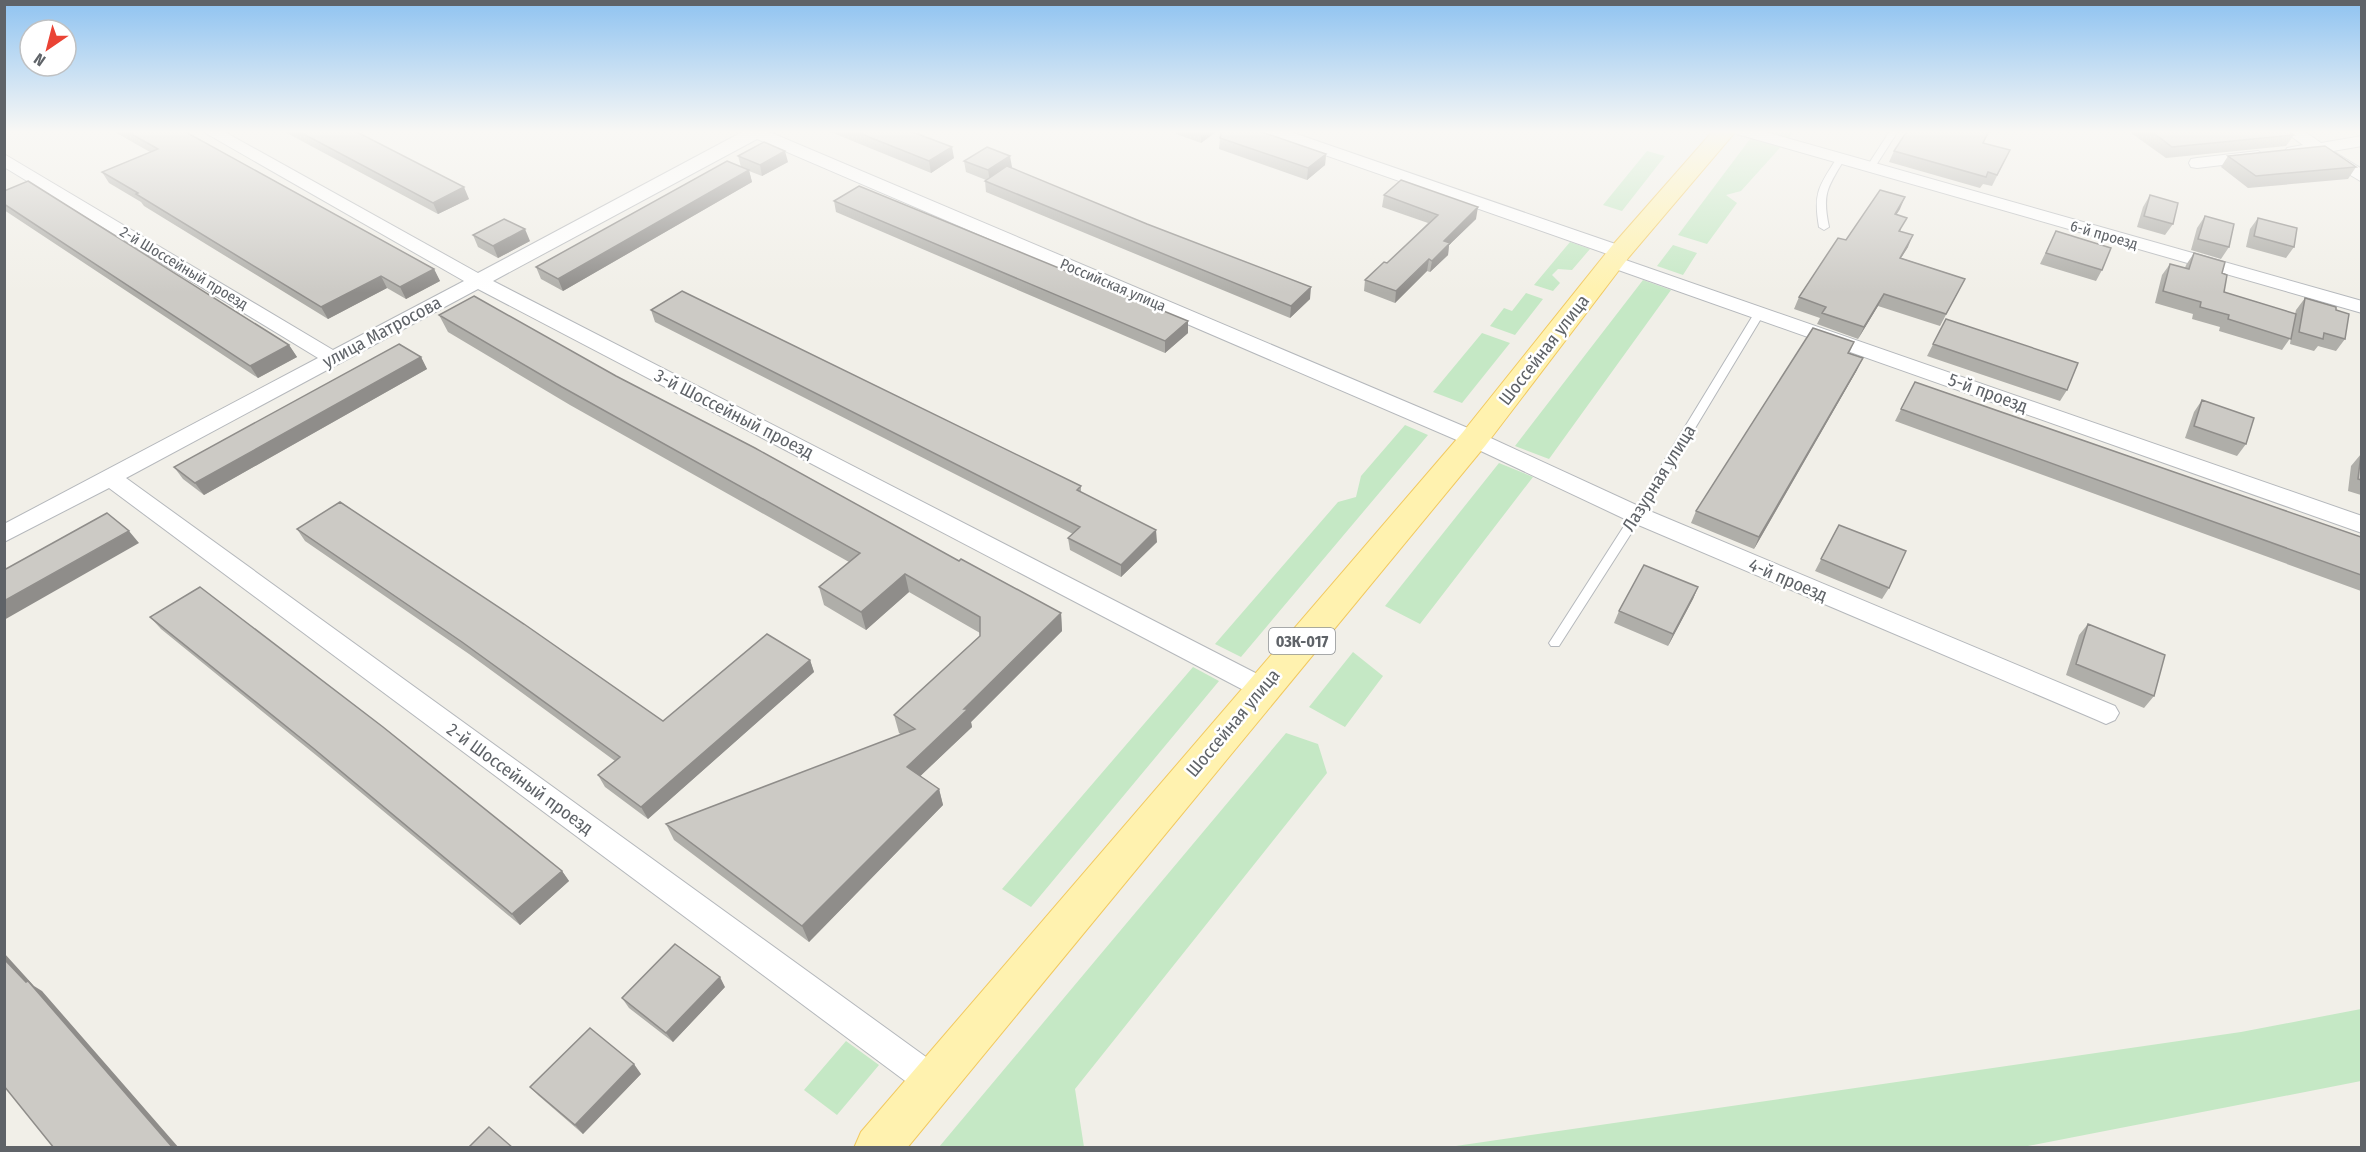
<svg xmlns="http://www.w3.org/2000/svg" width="2366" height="1152" font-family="'Fira Sans Condensed',sans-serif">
<rect width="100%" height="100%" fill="#f1efe8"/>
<!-- green -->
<path fill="#c5e8c5" d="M 1756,131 L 1795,131 L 1741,191 L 1726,195 L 1737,203 L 1707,244 L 1678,235 Z
M 1647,151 L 1665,156 L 1622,211 L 1603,205 Z
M 1570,242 L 1590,249 L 1572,270 L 1558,269 L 1552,275 L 1560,283 L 1553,291 L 1534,285 Z
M 1673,245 L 1697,253 L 1683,275 L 1657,266 Z
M 1643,280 L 1671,290 L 1549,459 L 1515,446 Z
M 1526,293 L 1543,299 L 1515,335 L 1490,326 L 1504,308 L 1512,311 Z
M 1482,333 L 1510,343 L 1462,403 L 1433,392 Z
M 1405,425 L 1428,435 L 1241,657 L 1215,644 L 1338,502 L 1356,497 L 1361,476 Z
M 1499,463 L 1533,477 L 1420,624 L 1385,606 Z
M 1353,652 L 1383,676 L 1345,727 L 1309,707 Z
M 1193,667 L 1219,681 L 1031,907 L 1002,889 Z
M 1286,733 L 1318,744 L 1327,773 L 1075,1089 L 1084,1147 L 939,1147 Z
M 2361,1009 L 2361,1081 L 2023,1147 L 1449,1147 L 2241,1032 Z
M 846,1041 L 879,1065 L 837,1115 L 804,1090 Z"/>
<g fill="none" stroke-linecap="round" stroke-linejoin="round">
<defs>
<path id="service" d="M 1890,131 L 1898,131 L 1873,170 L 1867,170 L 1866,168 Z
M 1837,158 L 1844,160 C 1827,188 1822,194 1829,227 L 1824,230 L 1819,227 C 1813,193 1819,186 1837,158 Z
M 1760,309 L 1765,312 L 1641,518 L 1559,646 L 1551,646 L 1549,643 L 1551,640 L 1633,512 L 1755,312 Z"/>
<path id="minor" d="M 202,131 L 223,131 L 478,273 L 744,131 L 767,131 L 1482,434 L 1645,509 L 2115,706 L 2119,713 L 2115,720 L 2106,724 L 2097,720 L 1629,521 L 1466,444 L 757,139 L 493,281 L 1271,681 L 1275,688 L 1271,695 L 1262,698 L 1253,695 L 478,289 L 126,478 L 944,1070 L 948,1081 L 944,1092 L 932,1097 L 920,1092 L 109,488 L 4,542 L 4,524 L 318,358 L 4,167 L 4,154 L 333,350 L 464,281 Z
M 1263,131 L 1288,131 L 1627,248 L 1629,252 L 1627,256 L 1613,256 L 1265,134 Z
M 1735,131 L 1762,131 L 2362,301 L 2362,313 L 1737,134 Z
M 2284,131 L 2304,131 L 2321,143 L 2362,136 L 2362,146 L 2333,151 L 2362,169 L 2362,182 L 2315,154 L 2293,157 L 2287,156 L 2285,152 L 2287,148 L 2303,145 Z
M 2258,151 L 2266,156 L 2264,160 L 2197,168 L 2191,167 L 2189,163 L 2191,159 L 2197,158 Z
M 1614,256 L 2362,516 L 2362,533 L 1607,266 L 1605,262 L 1607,258 Z"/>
<path id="primary" d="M 1713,131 L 1736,131 L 1629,257 L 1485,446 L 907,1148 L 854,1148 L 861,1132 L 1463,432 L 1611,247 Z"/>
</defs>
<!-- service casing -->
<use href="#service" stroke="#b5b8bc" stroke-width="2"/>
<!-- minor casing -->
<use href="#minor" stroke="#b5b8bc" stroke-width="2"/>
<!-- primary casing -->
<use href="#primary" stroke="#f2c960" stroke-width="2"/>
<!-- service -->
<use href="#service" fill="#fff" fill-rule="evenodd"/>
<!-- minor -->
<use href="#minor" fill="#fff" fill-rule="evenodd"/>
<!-- primary -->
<use href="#primary" fill="#fff2af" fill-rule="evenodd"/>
</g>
<!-- wall -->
<path fill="#afaea9" d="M 113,131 L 184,131 L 434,269 L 440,281 L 406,299 L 387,288 L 328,319 L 144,206 L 141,202 L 109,183 L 102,172 L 150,152 Z
M 283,131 L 355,131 L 469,199 L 438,214 Z
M 828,131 L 910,131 L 954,158 L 931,173 Z
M 1176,131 L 1217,131 L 1201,143 L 1176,134 Z
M 2132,131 L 2289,131 L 2294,135 L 2286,146 L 2166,158 L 2131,133 Z
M 1220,138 L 1326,154 L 1325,165 L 1307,180 L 1219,149 Z
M 1983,143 L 2010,150 L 1992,186 L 1983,184 L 1980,188 L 1889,162 L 1894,151 Z
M 738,156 L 788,162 L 762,176 L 749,171 L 752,182 L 563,291 L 541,279 L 536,267 L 741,167 Z
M 2228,156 L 2356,167 L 2348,179 L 2248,188 L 2221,167 Z
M 964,161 L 1012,167 L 1011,168 L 1310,299 L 1290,318 L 986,192 L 985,181 L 986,180 L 966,172 Z
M 4,191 L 289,345 L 297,357 L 258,378 L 4,210 Z
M 1384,195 L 1476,219 L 1449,245 L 1448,255 L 1430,272 L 1427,271 L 1395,303 L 1364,291 L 1365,280 L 1387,263 L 1428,223 L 1382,207 Z
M 2150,195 L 2173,224 L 2165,235 L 2137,227 L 2143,207 Z
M 834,201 L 1188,321 L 1188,333 L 1165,353 L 836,212 Z
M 1900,209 L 1896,215 L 1901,231 L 1908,247 L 1901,258 L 1965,279 L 1940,326 L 1878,306 L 1858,339 L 1817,324 L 1820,318 L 1794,309 L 1799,297 L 1846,240 Z
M 2205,216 L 2229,247 L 2221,259 L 2191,250 L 2197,228 Z
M 2258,218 L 2294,247 L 2286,258 L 2246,247 L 2250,229 Z
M 2056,231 L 2102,270 L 2096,281 L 2040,264 Z
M 473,235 L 530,241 L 498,258 L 478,247 Z
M 2194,253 L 2222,273 L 2224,292 L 2295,314 L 2296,310 L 2305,298 L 2336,310 L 2345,339 L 2336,351 L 2318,346 L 2314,351 L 2290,344 L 2291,337 L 2282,350 L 2219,331 L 2220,327 L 2192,319 L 2193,314 L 2155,303 L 2162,275 L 2170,264 L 2185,268 L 2186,265 Z
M 651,310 L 1081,486 L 1081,492 L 1157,542 L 1121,577 L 1070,550 L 1068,538 L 1073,534 L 655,322 Z
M 439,315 L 616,376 L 959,561 L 1061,613 L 1062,631 L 971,722 L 972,727 L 920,776 L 939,789 L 943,805 L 809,942 L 674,840 L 666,824 L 902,735 L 899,733 L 894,715 L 980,636 L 980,633 L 909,592 L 866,630 L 824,605 L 819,587 L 849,562 L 570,405 L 448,332 Z
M 1946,319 L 2067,390 L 2060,401 L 1927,356 Z
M 1854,342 L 1849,354 L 1857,370 L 1754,549 L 1691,523 L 1696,511 Z
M 421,357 L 427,369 L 204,495 L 183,479 L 174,467 Z
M 1915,382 L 2361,537 L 2361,591 L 1895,421 Z
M 2202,400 L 2246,444 L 2237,456 L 2185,438 L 2194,412 Z
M 2361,454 L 2361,495 L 2348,491 L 2351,466 Z
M 1839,525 L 1889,588 L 1882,599 L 1815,571 Z
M 297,529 L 663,721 L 810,660 L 814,672 L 648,819 L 605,787 L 598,775 L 615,761 L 469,654 L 305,541 Z
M 1698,587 L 1693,599 L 1668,646 L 1614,623 L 1619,611 Z
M 150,617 L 562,871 L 569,881 L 520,925 L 322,760 L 161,629 Z
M 2088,624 L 2154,696 L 2144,708 L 2066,675 L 2079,635 Z
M 725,987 L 673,1042 L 629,1008 L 622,998 Z
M 641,1074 L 583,1134 L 539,1096 L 530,1087 Z"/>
<!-- shaded-wall -->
<path fill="#8f8d8a" d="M 1202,131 L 1217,131 L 1201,143 L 1201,132 Z
M 952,147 L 954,158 L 931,173 L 929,161 Z
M 785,151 L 788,162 L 762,176 L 760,165 Z
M 1326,154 L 1325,165 L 1307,180 L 1308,168 Z
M 1010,156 L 1012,167 L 990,181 L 988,170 Z
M 749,170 L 752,182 L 563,291 L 558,279 Z
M 464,187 L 469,199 L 438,214 L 433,203 Z
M 1905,197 L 1900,209 L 1889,226 L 1895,214 Z
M 1478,207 L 1476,219 L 1449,245 L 1448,255 L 1430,272 L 1432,261 L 1444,241 Z
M 525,229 L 530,241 L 498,258 L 493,246 Z
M 1913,235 L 1908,247 L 1894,269 L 1900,258 Z
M 1429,259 L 1427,271 L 1395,303 L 1396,291 Z
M 434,269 L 440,281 L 406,299 L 400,287 Z
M 381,276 L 387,288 L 328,319 L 321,307 Z
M 1311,287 L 1310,299 L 1290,318 L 1291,306 Z
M 1884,294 L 1878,306 L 1858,339 L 1864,327 Z
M 1188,321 L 1188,333 L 1165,353 L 1165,341 Z
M 289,345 L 297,357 L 258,378 L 250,366 Z
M 421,357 L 427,369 L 204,495 L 195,483 Z
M 1863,358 L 1857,370 L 1754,549 L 1759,537 Z
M 1156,530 L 1157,542 L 1121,577 L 1121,565 Z
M 129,531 L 139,543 L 4,620 L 4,601 Z
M 905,574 L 909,592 L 866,630 L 861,612 Z
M 1698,587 L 1693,599 L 1668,646 L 1673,634 Z
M 1061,613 L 1062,631 L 971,722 L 972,727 L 912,784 L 907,767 L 964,709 Z
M 810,660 L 814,672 L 648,819 L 641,807 Z
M 939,789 L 943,805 L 809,942 L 802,926 Z
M 562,871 L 569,881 L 520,925 L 512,914 Z
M 4,953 L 34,986 L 42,991 L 179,1148 L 173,1148 L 4,959 Z
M 720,977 L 725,987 L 673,1042 L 666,1033 Z
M 634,1064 L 641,1074 L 583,1134 L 575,1125 Z"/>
<!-- building -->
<path fill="#cccac5" stroke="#8f8d8a" stroke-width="1.5" d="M 126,131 L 184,131 L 434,269 L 400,287 L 381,276 L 321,307 L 136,194 L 138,193 L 102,172 L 158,149 Z
M 298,131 L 355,131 L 464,187 L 433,203 Z
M 854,131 L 910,131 L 952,147 L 929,161 Z
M 1222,131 L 1259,131 L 1326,154 L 1308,168 L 1220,138 Z
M 1907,131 L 1989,131 L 1983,143 L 2010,150 L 1997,175 L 1988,172 L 1986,177 L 1894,151 Z
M 2151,131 L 2289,131 L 2294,135 L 2172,147 Z
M 764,142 L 785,151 L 760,165 L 738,156 Z
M 2325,146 L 2356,167 L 2256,176 L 2228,156 Z
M 987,147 L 1010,156 L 988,170 L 964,161 Z
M 727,161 L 749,170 L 558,279 L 536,267 Z
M 1007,166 L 1147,224 L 1311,287 L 1291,306 L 985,181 Z
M 1401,180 L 1478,207 L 1444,241 L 1450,243 L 1432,261 L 1429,259 L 1396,291 L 1365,280 L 1384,262 L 1387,263 L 1438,215 L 1384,195 Z
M 28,181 L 289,345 L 250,366 L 4,204 L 4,191 Z
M 859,186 L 1188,321 L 1165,341 L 834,201 Z
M 1880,190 L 1905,197 L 1895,214 L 1907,218 L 1899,231 L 1913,235 L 1900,258 L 1965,279 L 1946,314 L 1884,294 L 1864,327 L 1822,313 L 1826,307 L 1799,297 L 1838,238 L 1846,240 Z
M 2150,195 L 2178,203 L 2173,224 L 2144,216 Z
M 2205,216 L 2234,224 L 2229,247 L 2198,239 Z
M 2258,218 L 2297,228 L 2294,247 L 2254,236 Z
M 504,219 L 525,229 L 493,246 L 473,235 Z
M 2056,231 L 2111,248 L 2102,270 L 2046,253 Z
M 2194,253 L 2225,262 L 2222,273 L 2227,275 L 2224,292 L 2296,314 L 2291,339 L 2228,319 L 2229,315 L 2200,307 L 2201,302 L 2163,291 L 2170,264 L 2189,269 Z
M 682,291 L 1081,486 L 1077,490 L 1156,530 L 1121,565 L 1068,538 L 1080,527 L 651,310 Z
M 474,296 L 616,376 L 755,448 L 959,561 L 961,559 L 1061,613 L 964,709 L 968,709 L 907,767 L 939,789 L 802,926 L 666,824 L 915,729 L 894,715 L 980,636 L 980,617 L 905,574 L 861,612 L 819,587 L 860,553 L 562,387 L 439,315 Z
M 2305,298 L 2336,307 L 2336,310 L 2349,314 L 2345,339 L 2324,333 L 2323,339 L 2299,332 Z
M 1946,319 L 2078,363 L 2067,390 L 1933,344 Z
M 1813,328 L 1854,342 L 1848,353 L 1863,358 L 1759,537 L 1696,511 Z
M 399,344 L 421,357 L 195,483 L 174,467 Z
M 1915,382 L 2361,537 L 2361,575 L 1901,409 Z
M 2202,400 L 2254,418 L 2246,444 L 2194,426 Z
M 2361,454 L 2361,480 L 2358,479 Z
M 340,502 L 524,624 L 663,721 L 767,634 L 810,660 L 641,807 L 598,775 L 620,757 L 462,642 L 297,529 Z
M 107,513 L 129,531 L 4,601 L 4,570 Z
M 1839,525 L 1906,551 L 1889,588 L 1821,559 Z
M 1644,565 L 1698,587 L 1673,634 L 1619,611 Z
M 200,587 L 383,727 L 562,871 L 512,914 L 313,748 L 150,617 Z
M 2088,624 L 2165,655 L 2154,696 L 2076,664 Z
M 675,944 L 720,977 L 666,1033 L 622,998 Z
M 4,959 L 26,982 L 28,981 L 173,1148 L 54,1148 L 4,1086 Z
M 590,1028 L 634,1064 L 575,1125 L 530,1087 Z
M 489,1127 L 513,1148 L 468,1148 Z"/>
<!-- sky -->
<linearGradient id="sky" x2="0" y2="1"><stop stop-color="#8fc3f1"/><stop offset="0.45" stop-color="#f9f8f5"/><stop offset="1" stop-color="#f9f8f5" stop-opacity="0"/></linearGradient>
<rect width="2366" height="293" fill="url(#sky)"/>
<g text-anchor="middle" stroke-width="5" stroke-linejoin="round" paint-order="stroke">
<!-- far-street labels -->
<g font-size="15" fill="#5f6368" stroke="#fff">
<text transform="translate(2104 235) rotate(16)" y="5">6-й проезд</text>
<text transform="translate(184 268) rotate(31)" y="5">2-й Шоссейный проезд</text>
<text transform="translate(1113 285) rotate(23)" y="5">Российская улица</text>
</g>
<!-- shield labels -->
<rect fill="#fff" stroke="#8f9295" stroke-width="1.5" x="1269" y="628" width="66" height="26" rx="4.5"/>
<g font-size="16" font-weight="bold" fill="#5f6368">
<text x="1302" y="647">03К-017</text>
</g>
<!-- street labels -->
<g font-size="18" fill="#5f6368" stroke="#fff">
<text transform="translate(382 332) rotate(-28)" y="6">улица Матросова</text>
<text transform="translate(1544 350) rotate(-52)" y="6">Шоссейная улица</text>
<text transform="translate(1988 393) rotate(20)" y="6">5-й проезд</text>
<text transform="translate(734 414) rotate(27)" y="6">3-й Шоссейный проезд</text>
<text transform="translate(1659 478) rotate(-58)" y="6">Лазурная улица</text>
<text transform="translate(1788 580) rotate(23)" y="6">4-й проезд</text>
<text transform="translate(1233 723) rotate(-50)" y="6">Шоссейная улица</text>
<text transform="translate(520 779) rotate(36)" y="6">2-й Шоссейный проезд</text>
</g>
</g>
<!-- border -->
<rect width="2366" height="1152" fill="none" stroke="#5f6368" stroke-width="12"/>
<!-- north arrow -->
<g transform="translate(48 48) rotate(215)"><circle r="28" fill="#ffffff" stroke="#bfc1c3" stroke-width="1.5"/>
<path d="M0-4.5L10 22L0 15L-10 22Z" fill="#ea4335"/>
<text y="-9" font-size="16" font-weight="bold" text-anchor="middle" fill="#5f6368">N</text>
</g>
</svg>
